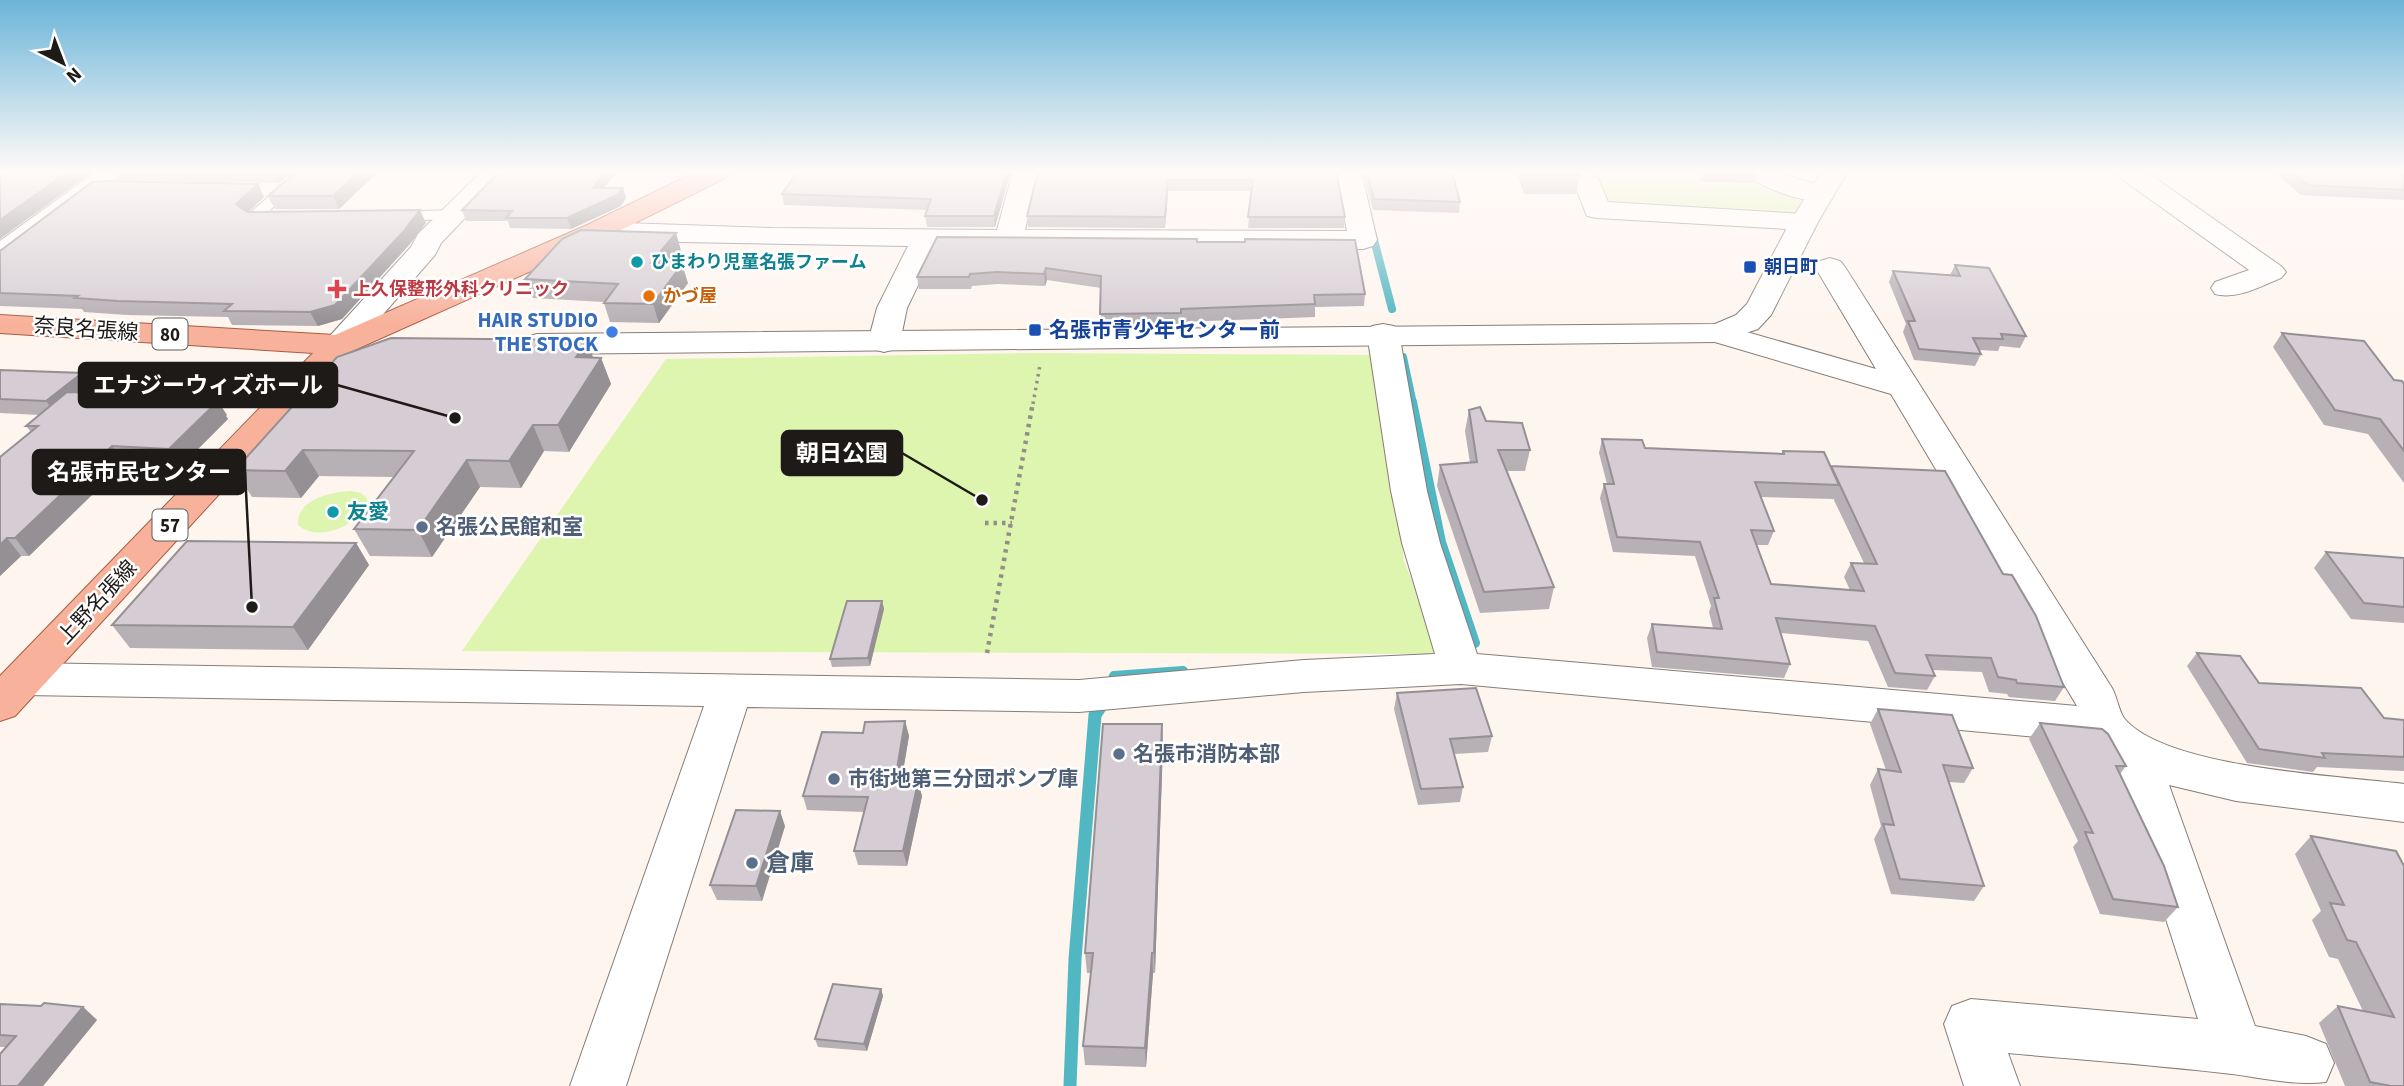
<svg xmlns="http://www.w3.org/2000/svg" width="2404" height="1086" font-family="'Source Sans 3','Noto Sans JP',sans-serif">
<rect width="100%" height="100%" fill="#fef5ef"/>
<!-- green -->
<path fill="#ddf5af" d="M 1594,171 L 1698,171 L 1703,185 L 1768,185 L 1813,199 L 1798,218 L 1609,205 Z
M 1035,353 L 1378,355 L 1404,561 L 1442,654 L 462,651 L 666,359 Z
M 351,491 L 361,493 L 367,498 L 368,505 C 356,526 318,543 298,525 C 296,499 332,492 351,491 Z"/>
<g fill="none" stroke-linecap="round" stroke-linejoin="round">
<!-- stream-far2 -->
<path stroke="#51b7c2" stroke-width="8" d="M 1372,232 L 1392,309
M 1403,357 L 1413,404"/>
<!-- stream-far1 -->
<path stroke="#51b7c2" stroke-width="10" d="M 1412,402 L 1441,542 L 1475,643 L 1460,648
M 1104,702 L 1114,676 L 1183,671"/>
<!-- stream -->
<path stroke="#51b7c2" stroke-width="13" d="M 1070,1086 L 1075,959 L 1095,715 L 1104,701"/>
<defs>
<path id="service" d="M 297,171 L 312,171 L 268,212 L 280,214 L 283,217 L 280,220 L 249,220 L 246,217 L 249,214 Z
M 452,210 L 460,215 L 457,218 L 395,222 L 387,217 L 395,212 Z"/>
<path id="minor" d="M 97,171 L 126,171 L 10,261 L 0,264 L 0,241 Z
M 482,171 L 510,171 L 441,243 L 435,255 L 350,352 L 339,355 L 328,352 L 323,345 L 328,338 L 411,247 L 418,234 Z
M 1013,171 L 1039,171 L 1025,230 L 1347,231 L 1335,171 L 1361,171 L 1377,240 L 1373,246 L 1363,249 L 937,246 L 907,308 L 900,342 L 895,349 L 884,352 L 873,349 L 868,342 L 877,308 L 908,246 L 624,241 L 614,238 L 610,232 L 614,226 L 624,223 L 772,228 L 997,230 Z
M 1569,171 L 1595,171 L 1608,202 L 1804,214 L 1814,216 L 1818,222 L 1814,228 L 1804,230 L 1597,218 L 1587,216 Z
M 1748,171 L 1775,171 L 1830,189 L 1834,195 L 1830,201 C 1813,205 1774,192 1759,183 C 1754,181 1751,176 1748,171 Z
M 2115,171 L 2145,171 L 2281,266 L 2286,272 L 2281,278 C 2261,286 2237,300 2215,294 L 2211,288 L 2215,282 L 2249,270 L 2119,177 Z
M 1830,258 L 1840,261 L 1845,267 L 2112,688 C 2117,697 2119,711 2124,718 C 2164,768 2340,776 2404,784 L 2404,822 L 2236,801 L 2169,785 L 2255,1026 L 2306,1036 L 2326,1044 L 2334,1063 L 2326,1082 C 2295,1086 2263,1078 2232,1074 C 2157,1065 2083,1060 2008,1053 L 2020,1086 L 1964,1086 L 1944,1024 L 1952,1006 L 1971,999 L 2198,1019 L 2115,760 L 2092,742 L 1461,684 L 1304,692 L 1079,712 L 747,707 L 626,1086 L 570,1086 L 704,706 L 24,695 L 9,690 L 3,679 L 9,668 L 24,663 L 1079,680 L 1304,660 L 1435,654 L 1402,543 L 1391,491 L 1367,333 L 1372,326 L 1383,324 L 1394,326 L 1399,333 L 1427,491 L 1440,543 L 1477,654 L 2077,706 L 1891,394 L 1708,340 L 1703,333 L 1708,326 L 1719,324 L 1876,369 L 1815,267 L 1820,261 Z"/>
<path id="tertiary" d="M 1822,171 L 1848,171 L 1818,222 L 1771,315 L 1758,329 L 1719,342 L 537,354 L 526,351 L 521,344 L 526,337 L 537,334 L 1715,324 L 1736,315 L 1747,304 L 1790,222 Z"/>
<path id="primary" d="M 698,171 L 731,171 L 727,177 L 607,237 L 350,352 L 15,716 L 0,721 L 0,676 L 313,353 L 0,333 L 0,315 L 335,335 L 587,225 Z"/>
</defs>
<!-- service casing -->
<use href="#service" stroke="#857d78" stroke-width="2"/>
<!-- minor casing -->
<use href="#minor" stroke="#857d78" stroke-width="2"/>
<!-- tertiary casing -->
<use href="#tertiary" stroke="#857d78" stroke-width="2"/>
<!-- primary casing -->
<use href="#primary" stroke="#a85c43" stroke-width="2"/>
<!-- path-far1 -->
<path stroke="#948e89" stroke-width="3.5" stroke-dasharray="2.5 4.5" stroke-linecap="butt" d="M 1033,404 L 1040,365"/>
<!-- path -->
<path stroke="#948e89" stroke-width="4.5" stroke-dasharray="3.5 5" stroke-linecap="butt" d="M 985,523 L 1012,523
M 987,653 L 1033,402"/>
<!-- service -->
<use href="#service" fill="#fff" fill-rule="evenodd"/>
<!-- minor -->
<use href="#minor" fill="#fff" fill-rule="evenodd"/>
<!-- tertiary -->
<use href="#tertiary" fill="#fff" fill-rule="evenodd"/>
<!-- primary -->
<use href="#primary" fill="#f8b29c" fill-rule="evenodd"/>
</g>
<!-- wall -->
<path fill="#b7b0b5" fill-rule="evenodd" d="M 112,171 L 294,171 L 279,183 L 118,180 Z
M 379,171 L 339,209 L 275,209 L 268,196 Z
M 1011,171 L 995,227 L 927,227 L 925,216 L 928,210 L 784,205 L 782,194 Z
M 1038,171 L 1336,171 L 1345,217 L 1344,228 L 1248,228 L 1251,191 L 1168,191 L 1165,228 L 1028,227 L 1027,216 Z
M 1362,171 L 1452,171 L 1460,202 L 1459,213 L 1373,210 Z
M 1516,171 L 1578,171 L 1580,175 L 1576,194 L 1524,194 Z
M 1697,171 L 1758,171 L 1754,183 L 1702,182 Z
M 2273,171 L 2401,171 L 2404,173 L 2404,200 L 2301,195 Z
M 258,184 L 264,197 L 249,212 L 426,223 L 409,245 L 342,319 L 318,326 L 232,325 L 228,317 L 127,315 L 84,312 L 82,309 L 0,306 L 0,251 Z
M 604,188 L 626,198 L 621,206 L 571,229 L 510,228 L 508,221 L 466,221 L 462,210 Z
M 676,233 L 681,251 L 672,264 L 688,283 L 659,323 L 610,322 L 604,303 L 604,302 L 533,298 L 525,279 Z
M 1197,242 L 1365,294 L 1364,306 L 1315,307 L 1315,317 L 1181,322 L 1181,325 L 1101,326 L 1101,288 L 1047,280 L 1045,286 L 998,284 L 972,286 L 971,289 L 919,289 L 917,277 Z
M 1955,265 L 2026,336 L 2020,348 L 2000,346 L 1998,351 L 1979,350 L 1981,354 L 1975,366 L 1914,360 L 1903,332 L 1906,324 L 1889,282 L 1893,271 L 1950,275 Z
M 2282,333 L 2404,384 L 2404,483 L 2368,434 L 2324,425 L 2273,347 Z
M 593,358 L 601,358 L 611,384 L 569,452 L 544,451 L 521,488 L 480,487 L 432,557 L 370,556 L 354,529 L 394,477 L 319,476 L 301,498 L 252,497 L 235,470 Z
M 0,370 L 82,373 L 91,387 L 84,392 L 227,415 L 226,416 L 228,419 L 181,466 L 125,463 L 29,556 L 21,556 L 0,576 L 0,457 L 31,432 L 26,426 L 40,415 L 0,413 Z
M 1469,410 L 1530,450 L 1525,471 L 1506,471 L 1554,587 L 1549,609 L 1480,613 L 1437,486 L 1440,465 L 1470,463 L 1465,431 Z
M 1602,439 L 1645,448 L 1782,454 L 1783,451 L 1831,467 L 2064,687 L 2055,701 L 2009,697 L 2007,694 L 1989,692 L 1982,672 L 1932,670 L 1935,676 L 1927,690 L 1888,687 L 1868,641 L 1781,633 L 1790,664 L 1784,678 L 1652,667 L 1647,638 L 1652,624 L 1713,628 L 1709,612 L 1711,606 L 1695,556 L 1613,552 L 1600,498 L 1604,484 L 1607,484 L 1599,453 ZM 1760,497 L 1833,499 L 1833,498 L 1864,563 L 1851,563 L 1844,577 L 1850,590 L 1771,584 L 1756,545 L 1768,545 L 1774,531 Z
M 356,543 L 369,565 L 308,650 L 130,648 L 112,625 Z
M 2326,552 L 2404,558 L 2404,623 L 2351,619 L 2314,568 Z
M 882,601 L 884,609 L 870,666 L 832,667 L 830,659 Z
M 2197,653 L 2259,683 L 2384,718 L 2404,720 L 2404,771 L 2317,767 L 2313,772 L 2247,763 L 2187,666 Z
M 1397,693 L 1492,736 L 1488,752 L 1454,754 L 1463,787 L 1460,802 L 1418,805 L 1394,709 Z
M 1878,709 L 1973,768 L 1964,783 L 1949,782 L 1984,886 L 1974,901 L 1891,894 L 1874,839 L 1881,826 L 1870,785 L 1878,769 L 1886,770 L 1870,724 Z
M 905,721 L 909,736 L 901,781 L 918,782 L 922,796 L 907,866 L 858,865 L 854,851 L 864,812 L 807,810 L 803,796 L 863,733 Z
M 2040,723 L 2126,766 L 2120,774 L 2178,907 L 2164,922 L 2100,914 L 2073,847 L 2078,841 L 2029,739 Z
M 1163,745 L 1155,973 L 1153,973 L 1146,1067 L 1085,1065 L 1083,1046 L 1091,973 L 1087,973 L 1085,953 Z
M 785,826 L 762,901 L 717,900 L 710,885 Z
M 2311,836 L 2396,851 L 2404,1086 L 2345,1086 L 2319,1023 L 2338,1006 L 2363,1011 L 2338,959 L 2329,957 L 2312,920 L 2321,911 L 2295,854 Z
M 881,989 L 883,996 L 867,1051 L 818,1047 L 815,1039 Z
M 0,1004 L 83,1007 L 97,1020 L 43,1086 L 0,1086 L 6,1047 L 0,1047 Z"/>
<!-- shaded-wall -->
<path fill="#959094" d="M 69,171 L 94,171 L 0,239 L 0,220 Z
M 273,171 L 294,171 L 279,183 Z
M 360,171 L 379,171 L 339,209 L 333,196 Z
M 606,171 L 618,171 L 596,198 L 593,188 Z
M 1007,171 L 1011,171 L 995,227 L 994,216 Z
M 1168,180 L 1168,191 L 1165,228 L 1165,217 Z
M 258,184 L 264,197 L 243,217 L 236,204 Z
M 623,188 L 626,198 L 621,206 L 571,229 L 567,218 Z
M 420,210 L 426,223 L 409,245 L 342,319 L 318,326 L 310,312 Z
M 676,233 L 681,251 L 657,281 L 651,263 Z
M 682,264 L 688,283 L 659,323 L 653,304 Z
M 1046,268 L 1047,280 L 1045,286 L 1044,274 Z
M 587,340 L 596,366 L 601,358 L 611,384 L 569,452 L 558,425 L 576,357 Z
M 82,373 L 91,387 L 57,415 L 46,401 Z
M 216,398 L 227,415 L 226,416 L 228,419 L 181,466 L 169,449 Z
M 533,425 L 544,451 L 521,488 L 509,461 Z
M 112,446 L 125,463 L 29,556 L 15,538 Z
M 303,450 L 319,476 L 301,498 L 285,471 Z
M 467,460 L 480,487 L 432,557 L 418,530 Z
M 7,538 L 21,556 L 0,576 L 0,545 Z
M 356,543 L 369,565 L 308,650 L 293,627 Z
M 882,601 L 884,609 L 870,666 L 868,658 Z
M 905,721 L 909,736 L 899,796 L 895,781 Z
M 1162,724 L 1163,745 L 1155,973 L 1154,953 Z
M 918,782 L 922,796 L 907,866 L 903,851 Z
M 780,811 L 785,826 L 762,901 L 756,886 Z
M 1152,953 L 1153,973 L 1146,1067 L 1145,1048 Z
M 881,989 L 883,996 L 867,1051 L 864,1044 Z
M 83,1007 L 97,1020 L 43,1086 L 18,1086 Z"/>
<!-- building -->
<path fill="#d5cdd3" stroke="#959094" stroke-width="2" d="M 0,171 L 69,171 L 0,220 Z
M 297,171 L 360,171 L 333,196 L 268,196 Z
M 500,171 L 606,171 L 593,188 L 623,188 L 617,195 L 567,218 L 506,218 L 512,211 L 462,210 Z
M 798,171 L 1007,171 L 994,216 L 925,216 L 931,199 L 782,194 Z
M 1038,171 L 1336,171 L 1345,217 L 1248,217 L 1253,180 L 1168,180 L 1165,217 L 1027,216 Z
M 1366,171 L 1452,171 L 1460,202 L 1374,199 Z
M 1526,171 L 1578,171 L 1580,175 L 1527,175 Z
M 2291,171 L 2401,171 L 2404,173 L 2404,190 L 2307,185 Z
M 105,181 L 258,184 L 236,204 L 247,212 L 420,210 L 403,232 L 335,305 L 310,312 L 224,311 L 232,304 L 118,301 L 75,298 L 78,296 L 0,293 L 0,251 L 92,182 Z
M 581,230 L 676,233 L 651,263 L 682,264 L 653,304 L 604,303 L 618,284 L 525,279 L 562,239 Z
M 937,237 L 1197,239 L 1197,242 L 1245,242 L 1245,239 L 1355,240 L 1365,294 L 1314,295 L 1315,304 L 1181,309 L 1181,313 L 1100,314 L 1101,276 L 1046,268 L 1044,274 L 997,272 L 970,274 L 969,277 L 917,277 Z
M 1955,265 L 1989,268 L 2026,336 L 2001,334 L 2003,339 L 1973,338 L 1981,354 L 1919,349 L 1908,321 L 1915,321 L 1893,271 L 1960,276 Z
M 2282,333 L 2364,341 L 2394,380 L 2402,381 L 2404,384 L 2404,451 L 2380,419 L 2335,410 Z
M 391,338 L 587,340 L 576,357 L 601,358 L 558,425 L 533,425 L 509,461 L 467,460 L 418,530 L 354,529 L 414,451 L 303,450 L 285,471 L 235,470 L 337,357 Z
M 0,370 L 82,373 L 46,401 L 0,399 Z
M 67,392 L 216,398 L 212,402 L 217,402 L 169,449 L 112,446 L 15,538 L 7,538 L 0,545 L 0,457 L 38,426 L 26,426 Z
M 1480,407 L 1486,421 L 1522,423 L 1530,450 L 1498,450 L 1554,587 L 1484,592 L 1440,465 L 1477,462 L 1469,410 Z
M 1602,439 L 1642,440 L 1645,448 L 1784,454 L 1783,451 L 1824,452 L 1839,485 L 1755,482 L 1774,531 L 1751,530 L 1771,584 L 1864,591 L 1851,563 L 1877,564 L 1831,466 L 1945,471 L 2003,574 L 2012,575 L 2036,616 L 2064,687 L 2017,683 L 2016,680 L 1998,677 L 1991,658 L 1926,655 L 1935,676 L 1895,673 L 1875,626 L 1776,618 L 1790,664 L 1657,652 L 1652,624 L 1722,629 L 1714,598 L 1719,598 L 1700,542 L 1617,537 L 1604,484 L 1614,484 Z
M 187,541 L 356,543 L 293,627 L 112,625 Z
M 2326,552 L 2404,558 L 2404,607 L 2364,603 Z
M 847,601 L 882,601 L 868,658 L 830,659 Z
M 2197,653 L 2240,656 L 2259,683 L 2361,688 L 2384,718 L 2404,720 L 2404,757 L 2322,753 L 2325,758 L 2259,749 Z
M 1476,688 L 1492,736 L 1450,739 L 1463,787 L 1421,789 L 1397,693 Z
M 1878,709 L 1952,715 L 1973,768 L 1943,765 L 1984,886 L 1900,879 L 1883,824 L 1894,825 L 1878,769 L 1901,772 Z
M 905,721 L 895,781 L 918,782 L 903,851 L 854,851 L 868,797 L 803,796 L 822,732 L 863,733 L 865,722 Z
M 2040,723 L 2102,729 L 2108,734 L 2126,766 L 2116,766 L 2164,866 L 2178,907 L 2113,899 L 2085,832 L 2093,833 Z
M 1103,724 L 1162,724 L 1154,953 L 1152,953 L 1145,1048 L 1083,1046 L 1093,953 L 1085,953 Z
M 736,810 L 780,811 L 756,886 L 710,885 Z
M 2311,836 L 2396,851 L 2404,866 L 2404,1086 L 2391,1086 L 2370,1082 L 2338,1006 L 2394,1017 L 2356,942 L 2347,940 L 2330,903 L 2344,905 Z
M 833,984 L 881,989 L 864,1044 L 815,1039 Z
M 44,1003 L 83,1007 L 18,1086 L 0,1086 L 0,1054 L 16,1036 L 0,1035 L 0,1004 L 41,1006 Z"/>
<!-- sky -->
<linearGradient id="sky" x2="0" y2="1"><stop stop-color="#6bb5d9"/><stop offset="0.53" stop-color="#fffaf8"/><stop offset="1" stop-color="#fffaf8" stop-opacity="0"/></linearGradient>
<rect width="2404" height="323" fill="url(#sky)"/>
<!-- markers -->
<g fill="#0f9aa8" stroke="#fff" stroke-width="2.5">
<circle cx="637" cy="262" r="7"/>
<circle cx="333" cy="512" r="7"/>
</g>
<g fill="#1a4fb4" stroke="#fff" stroke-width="2.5">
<rect x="1743" y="260" width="14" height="14" rx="3.5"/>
<rect x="1028" y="323" width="14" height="14" rx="3.5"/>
</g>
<path fill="#e0444e" stroke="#fff" stroke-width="2.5" d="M333.5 278.5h7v7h7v7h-7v7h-7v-7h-7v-7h7z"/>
<circle fill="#e8710a" stroke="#fff" stroke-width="2.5" cx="649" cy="296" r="7"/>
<circle fill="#3f7fe0" stroke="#fff" stroke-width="2.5" cx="612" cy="332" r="7"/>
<g fill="#5c6f8a" stroke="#fff" stroke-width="2.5">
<circle cx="422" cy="527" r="7"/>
<circle cx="1119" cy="754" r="7"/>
<circle cx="834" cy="779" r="7"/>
<circle cx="752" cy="863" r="7"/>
</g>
<g text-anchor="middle" stroke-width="5" stroke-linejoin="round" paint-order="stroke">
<!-- far-culture labels -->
<g font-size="18" font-weight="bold" fill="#0d838f" stroke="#fff" text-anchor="start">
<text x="651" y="268">ひまわり児童名張ファーム</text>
</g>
<!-- far-transit labels -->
<g font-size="18" font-weight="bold" fill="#164399" stroke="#fff" text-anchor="start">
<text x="1764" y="273">朝日町</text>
</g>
<!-- far-health labels -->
<g font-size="18" font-weight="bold" fill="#be3a42" stroke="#fff" text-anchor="start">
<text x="353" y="295">上久保整形外科クリニック</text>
</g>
<!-- far-food labels -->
<g font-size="18" font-weight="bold" fill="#c56008" stroke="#fff" text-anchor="start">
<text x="663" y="302">かづ屋</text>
</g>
<!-- shield labels -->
<g fill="#fff" stroke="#615f5d" stroke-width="2">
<rect x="152.5" y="318.5" width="35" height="31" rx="5"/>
<rect x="152.5" y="509.5" width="35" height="31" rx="5"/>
</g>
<g font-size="19" font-weight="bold" fill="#1d1a18">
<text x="170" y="341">80</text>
<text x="170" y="532">57</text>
</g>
<!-- shop labels -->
<g font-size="21" font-weight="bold" fill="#366cbe" stroke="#fff" text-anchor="end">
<text x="598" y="327">HAIR STUDIO<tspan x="598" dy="24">THE STOCK</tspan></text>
</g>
<!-- street labels -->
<g font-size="21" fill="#1d1a18" stroke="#fff">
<text transform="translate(86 329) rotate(4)" y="7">奈良名張線</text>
<text transform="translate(97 602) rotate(-47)" y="7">上野名張線</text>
</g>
<!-- transit labels -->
<g font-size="21" font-weight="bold" fill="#164399" stroke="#fff" text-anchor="start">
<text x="1049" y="337">名張市青少年センター前</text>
</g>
<!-- culture labels -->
<g font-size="21" font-weight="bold" fill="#0d838f" stroke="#fff" text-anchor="start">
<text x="347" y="519">友愛</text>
</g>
<!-- service labels -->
<g font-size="21" font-weight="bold" fill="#4e5e75" stroke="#fff" text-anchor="start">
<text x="436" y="534">名張公民館和室</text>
<text x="1133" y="761">名張市消防本部</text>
<text x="848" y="786">市街地第三分団ポンプ庫</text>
</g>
<!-- near-service labels -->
<g font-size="24" font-weight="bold" fill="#4e5e75" stroke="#fff" text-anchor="start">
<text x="766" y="871">倉庫</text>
</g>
</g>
<!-- callouts -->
<path fill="none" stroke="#1d1a18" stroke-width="2.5" d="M455 418L337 385M982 500L902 453M252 607L245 472"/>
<g fill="#1d1a18" stroke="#fff" stroke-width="2.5">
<circle cx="455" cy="418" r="7"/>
<circle cx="982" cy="500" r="7"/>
<circle cx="252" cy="607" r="7"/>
</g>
<g fill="#1d1a18" stroke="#1d1a18" stroke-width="2.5">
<rect x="79" y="363" width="258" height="44" rx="7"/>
<rect x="782" y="431" width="120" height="44" rx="7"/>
<rect x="33" y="450" width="212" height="44" rx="7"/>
</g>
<g font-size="23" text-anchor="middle" font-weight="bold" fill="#fff">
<text x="208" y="393">エナジーウィズホール</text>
<text x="842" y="461">朝日公園</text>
<text x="139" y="480">名張市民センター</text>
</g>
<!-- north arrow -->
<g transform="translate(63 63) rotate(138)" stroke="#ffffff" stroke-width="5" paint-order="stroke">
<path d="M0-5L12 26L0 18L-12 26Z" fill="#1d1a18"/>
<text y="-10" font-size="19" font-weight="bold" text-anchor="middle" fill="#1d1a18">N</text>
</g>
</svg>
